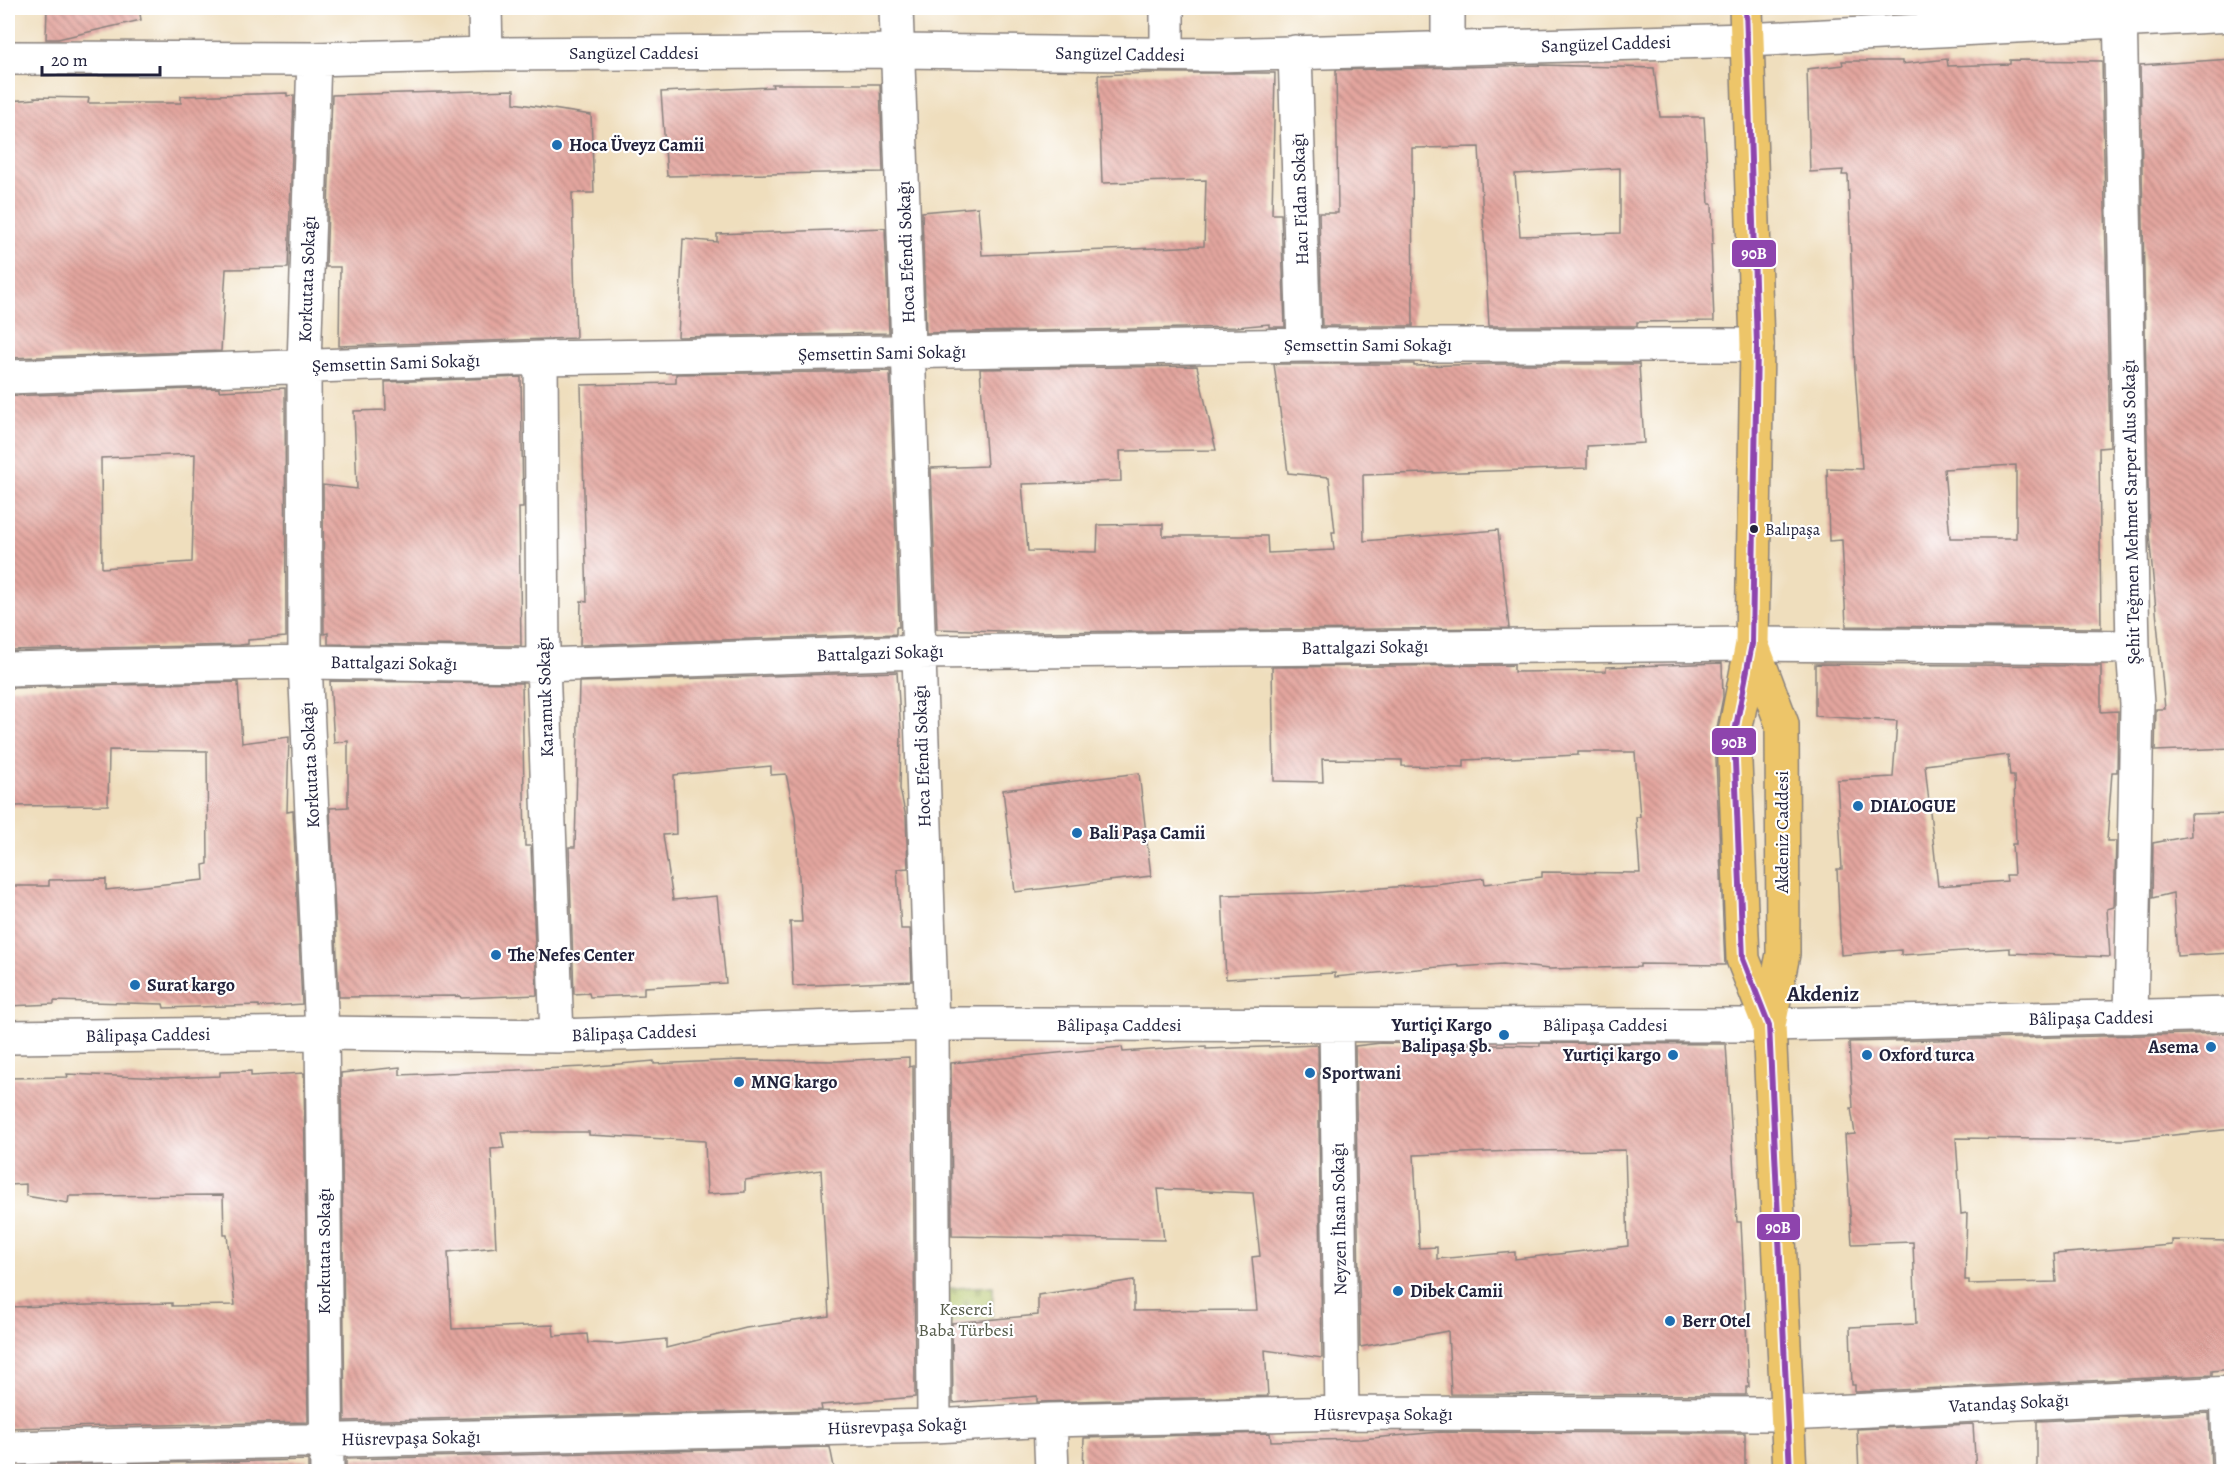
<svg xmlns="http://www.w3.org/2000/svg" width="2239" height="1479" font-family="Alegreya,serif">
<defs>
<pattern id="cemetery-stones" width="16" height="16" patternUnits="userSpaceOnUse" patternTransform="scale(1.5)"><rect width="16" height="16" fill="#b3c467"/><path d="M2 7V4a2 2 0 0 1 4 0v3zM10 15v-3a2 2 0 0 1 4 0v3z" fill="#9aa85a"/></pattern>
<pattern id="building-back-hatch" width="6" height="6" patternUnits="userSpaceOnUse" patternTransform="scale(1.5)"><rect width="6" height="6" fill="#e4a69f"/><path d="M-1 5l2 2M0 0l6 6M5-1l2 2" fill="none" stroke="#b88783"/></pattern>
</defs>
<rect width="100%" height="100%" fill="#fff"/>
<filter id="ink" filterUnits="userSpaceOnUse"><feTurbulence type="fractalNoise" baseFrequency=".0167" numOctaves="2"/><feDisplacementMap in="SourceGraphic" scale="12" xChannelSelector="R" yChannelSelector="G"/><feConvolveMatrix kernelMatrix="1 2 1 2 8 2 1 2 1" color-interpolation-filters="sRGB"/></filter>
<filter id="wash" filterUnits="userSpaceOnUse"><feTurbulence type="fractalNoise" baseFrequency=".008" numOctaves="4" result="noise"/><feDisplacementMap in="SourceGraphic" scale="24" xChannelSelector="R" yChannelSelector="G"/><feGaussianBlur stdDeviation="1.35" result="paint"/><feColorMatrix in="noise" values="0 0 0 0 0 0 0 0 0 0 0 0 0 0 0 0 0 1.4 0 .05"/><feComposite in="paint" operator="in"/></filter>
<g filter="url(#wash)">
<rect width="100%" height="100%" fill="#efdebd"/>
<!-- cemetery -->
<path fill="url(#cemetery-stones)" stroke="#6a7351" stroke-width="1.5" d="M 993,1286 L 991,1349 L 941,1349 L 938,1289 Z"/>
<g id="blocks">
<!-- building -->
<path fill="url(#building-back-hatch)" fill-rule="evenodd" d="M 47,8 L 139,8 L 141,20 L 58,39 L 46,39 Z
M 1947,59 L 1948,66 L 2010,64 L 2010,60 L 2102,61 L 2110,447 L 2099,448 L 2101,628 L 1846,626 L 1842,540 L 1829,541 L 1827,468 L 1862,469 L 1855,371 L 1848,175 L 1842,175 L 1843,170 L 1810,172 L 1807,69 L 1843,65 L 1842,61 L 1902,61 L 1902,64 ZM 2016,465 L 2016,538 L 1950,538 L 1944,469 Z
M 2232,59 L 2232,748 L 2155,751 L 2156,709 L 2165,709 L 2149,534 L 2140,65 Z
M 1542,65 L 1654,68 L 1660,117 L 1704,117 L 1709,204 L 1712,204 L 1713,244 L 1711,244 L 1714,321 L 1637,322 L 1637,326 L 1489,326 L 1479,147 L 1412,148 L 1413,326 L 1322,326 L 1319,213 L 1338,213 L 1336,70 ZM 1620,168 L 1620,233 L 1520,236 L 1515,174 Z
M 1151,73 L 1275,73 L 1272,214 L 1281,214 L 1285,327 L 1269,327 L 1269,324 L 1236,327 L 926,333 L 922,212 L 978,207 L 982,255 L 1204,246 L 1206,180 L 1102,183 L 1098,75 Z
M 772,84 L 880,84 L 883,172 L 667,176 L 661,92 L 773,87 Z
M 514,90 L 514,103 L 591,115 L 594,193 L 572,193 L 576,338 L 339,346 L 340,267 L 326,267 L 332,95 Z
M 287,93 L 287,96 L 294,95 L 288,268 L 226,269 L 221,351 L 8,358 L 8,101 L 35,99 L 34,97 L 89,98 L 88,103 L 181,103 L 181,96 Z
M 885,228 L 889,333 L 678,337 L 683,239 L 717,242 L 717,234 Z
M 1274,364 L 1414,364 L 1414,366 L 1491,364 L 1639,364 L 1644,443 L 1587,446 L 1587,468 L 1363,475 L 1364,541 L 1498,530 L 1509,628 L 1032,632 L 937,629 L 931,468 L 987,466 L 980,369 L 1197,366 L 1216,450 L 1120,451 L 1121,481 L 1022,484 L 1028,551 L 1097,552 L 1098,525 L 1163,524 L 1163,536 L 1267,536 L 1268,553 L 1334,550 L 1332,532 L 1335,532 L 1329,477 L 1288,473 Z
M 890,371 L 899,627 L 896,627 L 896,634 L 580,645 L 581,601 L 587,602 L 581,385 L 676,383 L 676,374 Z
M 521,377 L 523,508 L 519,508 L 521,646 L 328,644 L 328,633 L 324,634 L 323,485 L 357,489 L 354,411 L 386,410 L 385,382 Z
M 219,388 L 219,391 L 285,388 L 286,637 L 248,640 L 248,644 L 240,645 L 8,650 L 8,396 ZM 195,454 L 192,562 L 102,568 L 101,458 Z
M 1722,663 L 1723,697 L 1715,738 L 1725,965 L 1640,964 L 1640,967 L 1549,969 L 1503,964 L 1459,967 L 1459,965 L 1335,977 L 1335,973 L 1226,979 L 1222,895 L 1315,893 L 1435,884 L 1484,878 L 1485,884 L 1542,877 L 1542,872 L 1640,873 L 1636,817 L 1640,817 L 1635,752 L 1578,752 L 1578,755 L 1464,760 L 1464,767 L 1402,766 L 1402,760 L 1322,759 L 1323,782 L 1274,781 L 1272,667 L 1514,665 L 1514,672 L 1606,671 L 1606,667 Z
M 1815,664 L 2101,666 L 2101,712 L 2118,711 L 2117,772 L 2112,772 L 2107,841 L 2116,841 L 2114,907 L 2107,909 L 2110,957 L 2010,953 L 2010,948 L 1901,955 L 1901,950 L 1841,955 L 1837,869 L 1842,869 L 1837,780 L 1893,777 L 1897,721 L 1815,716 ZM 2008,755 L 2010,776 L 2014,776 L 2016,844 L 2012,844 L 2014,875 L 2006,875 L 2007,881 L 1938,886 L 1925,765 Z
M 897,672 L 901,733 L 900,789 L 906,817 L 908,868 L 897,869 L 901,929 L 910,929 L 912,981 L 793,986 L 790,922 L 802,922 L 795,816 L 786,774 L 771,775 L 771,766 L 674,775 L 676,834 L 663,835 L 673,900 L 717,896 L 726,983 L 644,987 L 644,995 L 590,997 L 589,993 L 574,994 L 569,847 L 575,847 L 579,682 Z
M 330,681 L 522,683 L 525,846 L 531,846 L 537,995 L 461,998 L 460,996 L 339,997 L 330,808 L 348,807 L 348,741 L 334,743 Z
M 238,682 L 242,743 L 289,737 L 287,812 L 293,811 L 302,1004 L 259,1007 L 259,1005 L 164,1008 L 163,1004 L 54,1001 L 54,1004 L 8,1006 L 8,886 L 49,886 L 49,880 L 106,879 L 106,890 L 204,880 L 203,865 L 208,864 L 207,751 L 109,750 L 108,805 L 8,806 L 8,688 Z
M 1139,773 L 1151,876 L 1015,892 L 1003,790 Z
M 2232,813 L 2232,953 L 2177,956 L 2173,893 L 2152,898 L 2153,843 L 2191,836 L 2190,814 Z
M 2232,1033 L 2232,1129 L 2124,1140 L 1956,1138 L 1961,1214 L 1967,1213 L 1965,1280 L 1969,1280 L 1969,1284 L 2056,1282 L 2054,1254 L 2172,1245 L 2172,1240 L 2232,1241 L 2232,1369 L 2212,1371 L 2212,1375 L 1855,1392 L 1855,1385 L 1852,1385 L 1850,1327 L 1916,1324 L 1913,1242 L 1852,1244 L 1845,1135 L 1855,1134 L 1851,1108 L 1853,1108 L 1849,1042 Z
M 1381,1043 L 1540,1046 L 1540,1043 L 1726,1044 L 1737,1222 L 1741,1222 L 1749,1387 L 1746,1387 L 1746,1395 L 1451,1394 L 1448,1331 L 1360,1347 L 1355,1046 ZM 1625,1150 L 1628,1246 L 1515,1259 L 1515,1252 L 1437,1259 L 1437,1247 L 1419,1248 L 1414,1155 L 1514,1151 Z
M 1318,1045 L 1322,1358 L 1265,1350 L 1268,1396 L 1037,1402 L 1037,1396 L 953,1403 L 952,1323 L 1038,1315 L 1038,1295 L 1134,1280 L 1134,1311 L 1257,1310 L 1252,1257 L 1260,1256 L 1253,1193 L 1158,1189 L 1164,1240 L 952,1236 L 951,1063 L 1122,1047 L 1123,1052 L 1206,1046 L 1206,1049 Z
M 909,1057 L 909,1067 L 913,1066 L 915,1397 L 821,1405 L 822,1410 L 345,1421 L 341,1073 L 400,1067 L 400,1075 L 585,1067 L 654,1061 L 654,1064 L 740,1060 L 837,1061 ZM 501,1132 L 589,1132 L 589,1135 L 705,1141 L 707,1194 L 745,1192 L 745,1180 L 821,1170 L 829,1316 L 746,1328 L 666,1348 L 666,1339 L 618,1344 L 588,1343 L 587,1334 L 554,1336 L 553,1325 L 452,1329 L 448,1252 L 496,1247 L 491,1149 L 504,1148 Z
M 251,1071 L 251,1076 L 304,1073 L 308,1422 L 8,1428 L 8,1307 L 172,1303 L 172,1306 L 235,1305 L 227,1235 L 224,1235 L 223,1195 L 69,1196 L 68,1203 L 26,1196 L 26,1184 L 8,1185 L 8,1078 L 68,1077 L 67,1074 L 165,1078 L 220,1076 L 220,1072 Z
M 2209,1413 L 2211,1472 L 2037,1472 L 2037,1421 Z
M 1973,1424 L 1976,1472 L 1859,1472 L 1857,1429 Z
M 1439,1432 L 1745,1433 L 1745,1472 L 1083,1472 L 1084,1438 L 1270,1433 L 1271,1441 L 1361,1439 Z
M 830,1447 L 835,1472 L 346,1472 L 346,1459 Z
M 308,1460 L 308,1472 L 24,1472 L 23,1466 Z"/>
</g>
</g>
<g filter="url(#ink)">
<use href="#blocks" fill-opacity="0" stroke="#88807c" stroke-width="1.5"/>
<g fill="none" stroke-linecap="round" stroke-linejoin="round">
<defs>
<path id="minor" d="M 485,8 L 486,54
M 896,8 L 932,1024 L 934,1426
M 1167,8 L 1167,54
M 1448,8 L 1448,49
M 2120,8 L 2133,647 L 2137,704 L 2131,1017
M 1295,52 L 1304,345
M 8,58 L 314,59 L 486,54 L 898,51 L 1218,55 L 1746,40 L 2232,15
M 314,59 L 304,365 L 305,662 L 322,1033 L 327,1472
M 541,358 L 543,665 L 557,1036
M 8,377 L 541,358 L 1304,345 L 1757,345
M 8,669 L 305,662 L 543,665 L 918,652 L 1752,644 L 2133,647
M 1336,1025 L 1342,1413
M 8,1037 L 322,1033 L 557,1036 L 932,1024 L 1769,1025 L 2232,1014
M 2227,1393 L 2230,1472
M 1050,1420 L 1052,1472
M 8,1448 L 934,1426 L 1050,1420 L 1342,1413 L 1786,1414 L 2232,1393"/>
<path id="major" d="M 1746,8 L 1757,345 L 1752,644 L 1734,737 L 1743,959 L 1769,1025
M 1752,644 L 1782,724 L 1783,954 L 1769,1025 L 1790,1472"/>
</defs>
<!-- minor casing -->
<use href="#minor" stroke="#88807c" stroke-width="36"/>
<!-- major casing -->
<use href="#major" stroke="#88807c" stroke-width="36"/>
<!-- minor -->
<use href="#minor" stroke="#fff" stroke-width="33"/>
<!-- major -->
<use href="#major" stroke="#edc569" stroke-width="33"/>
<defs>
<path id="bus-1" d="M 1746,8 L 1757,345 L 1752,644 L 1734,737 L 1743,959 L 1769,1025 L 1790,1472"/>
</defs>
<!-- bus-1 casing -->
<use href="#bus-1" stroke="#fff" stroke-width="10"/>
<!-- bus-1 -->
<use href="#bus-1" stroke="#8e44ad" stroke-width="6"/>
</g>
</g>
<!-- markers -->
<g fill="#1f6fb2" stroke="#fff" stroke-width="2">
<circle cx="557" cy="145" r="6"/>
<circle cx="1858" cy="806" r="6"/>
<circle cx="1077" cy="833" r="6"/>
<circle cx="496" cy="955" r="6"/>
<circle cx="135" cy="985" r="6"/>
<circle cx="1504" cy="1035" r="6"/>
<circle cx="2211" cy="1047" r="6"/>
<circle cx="1673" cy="1055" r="6"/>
<circle cx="1867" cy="1055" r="6"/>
<circle cx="1310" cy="1073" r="6"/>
<circle cx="739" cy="1082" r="6"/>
<circle cx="1398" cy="1291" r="6"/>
<circle cx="1670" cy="1321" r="6"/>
</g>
<circle fill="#22223b" stroke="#fff" stroke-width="2" cx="1754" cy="529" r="5"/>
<g text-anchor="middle" stroke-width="4.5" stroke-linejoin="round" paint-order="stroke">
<!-- bus labels -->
<g font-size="16" fill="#22223b" stroke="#fff" text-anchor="start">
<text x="1765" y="535">Balıpaşa</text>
</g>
<!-- street labels -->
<g font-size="18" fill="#22223b" stroke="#fff">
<text transform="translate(1606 44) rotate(-2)" y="6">Sangüzel Caddesi</text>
<text x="634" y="59">Sangüzel Caddesi</text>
<text transform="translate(1120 54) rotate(1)" y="6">Sangüzel Caddesi</text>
<text transform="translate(1300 199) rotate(-92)" y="6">Hacı Fidan Sokağı</text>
<text transform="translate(906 252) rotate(-92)" y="6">Hoca Efendi Sokağı</text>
<text transform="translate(307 279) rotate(-88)" y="6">Korkutata Sokağı</text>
<text x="1368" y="351">Şemsettin Sami Sokağı</text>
<text transform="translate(882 353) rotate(-1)" y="6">Şemsettin Sami Sokağı</text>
<text transform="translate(396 363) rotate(-2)" y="6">Şemsettin Sami Sokağı</text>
<text transform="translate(2131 512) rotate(-91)" y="6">Şehit Teğmen Mehmet Sarper Alus Sokağı</text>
<text transform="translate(1365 647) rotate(-1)" y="6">Battalgazi Sokağı</text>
<text transform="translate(880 653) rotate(-2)" y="6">Battalgazi Sokağı</text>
<text transform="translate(394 663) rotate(1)" y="6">Battalgazi Sokağı</text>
<text transform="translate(545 697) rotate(-92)" y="6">Karamuk Sokağı</text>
<text transform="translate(922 756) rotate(-92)" y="6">Hoca Efendi Sokağı</text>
<text transform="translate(310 765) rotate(-93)" y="6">Korkutata Sokağı</text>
<text transform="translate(1782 832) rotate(-90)" y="6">Akdeniz Caddesi</text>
<text transform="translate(2091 1018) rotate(-1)" y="6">Bâlipaşa Caddesi</text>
<text x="1119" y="1031">Bâlipaşa Caddesi</text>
<text x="1605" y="1031">Bâlipaşa Caddesi</text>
<text transform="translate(634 1033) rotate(-2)" y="6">Bâlipaşa Caddesi</text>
<text transform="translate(148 1035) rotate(-1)" y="6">Bâlipaşa Caddesi</text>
<text transform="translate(1339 1219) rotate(-91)" y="6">Neyzen İhsan Sokağı</text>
<text transform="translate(324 1251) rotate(-90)" y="6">Korkutata Sokağı</text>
<text transform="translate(2009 1403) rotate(-3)" y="6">Vatandaş Sokağı</text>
<text x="1383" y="1420">Hüsrevpaşa Sokağı</text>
<text transform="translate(897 1426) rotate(-2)" y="6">Hüsrevpaşa Sokağı</text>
<text transform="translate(411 1438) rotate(-1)" y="6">Hüsrevpaşa Sokağı</text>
</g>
<!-- poi labels -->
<g font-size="18" font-weight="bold" fill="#22223b" stroke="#fff" text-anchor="start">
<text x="569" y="151">Hoca Üveyz Camii</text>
<text x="1870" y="812">DIALOGUE</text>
<text x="1089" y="839">Bali Paşa Camii</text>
<text x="508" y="961">The Nefes Center</text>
<text x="147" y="991">Surat kargo</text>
<text x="1492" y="1031" text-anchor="end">Yurtiçi Kargo<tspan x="1492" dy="21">Balipaşa Şb.</tspan></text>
<text x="2199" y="1053" text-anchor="end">Asema</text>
<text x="1661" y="1061" text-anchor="end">Yurtiçi kargo</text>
<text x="1879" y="1061">Oxford turca</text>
<text x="1322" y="1079">Sportwani</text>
<text x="751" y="1088">MNG kargo</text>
<text x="1410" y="1297">Dibek Camii</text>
<text x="1682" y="1327">Berr Otel</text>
</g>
<!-- park labels -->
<g font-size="18" fill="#555b4a" stroke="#fff">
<text x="966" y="1315">Keserci<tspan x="966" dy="21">Baba Türbesi</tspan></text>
</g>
<!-- quarter labels -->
<g font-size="21" font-weight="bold" fill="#22223b" stroke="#fff">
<text x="1823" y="1001">Akdeniz</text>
</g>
</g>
<g stroke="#fff" stroke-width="2">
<rect x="1731" y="239" width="46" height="29" rx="6" fill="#8e44ad"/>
<rect x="1711" y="727" width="46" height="29" rx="6" fill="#8e44ad"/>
<rect x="1756" y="1213" width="45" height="28" rx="6" fill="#8e44ad"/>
</g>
<g font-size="16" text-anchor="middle" font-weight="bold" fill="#fff">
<text x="1754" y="259">90B</text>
<text x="1734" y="748">90B</text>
<text x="1778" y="1233">90B</text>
</g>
<!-- margin -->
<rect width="2239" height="1479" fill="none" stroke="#fff" stroke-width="30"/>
<!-- scale -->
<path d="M42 66v9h118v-9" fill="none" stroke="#22223b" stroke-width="3"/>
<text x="51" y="66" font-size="18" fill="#22223b" stroke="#ffffff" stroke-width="4.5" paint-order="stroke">20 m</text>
</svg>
